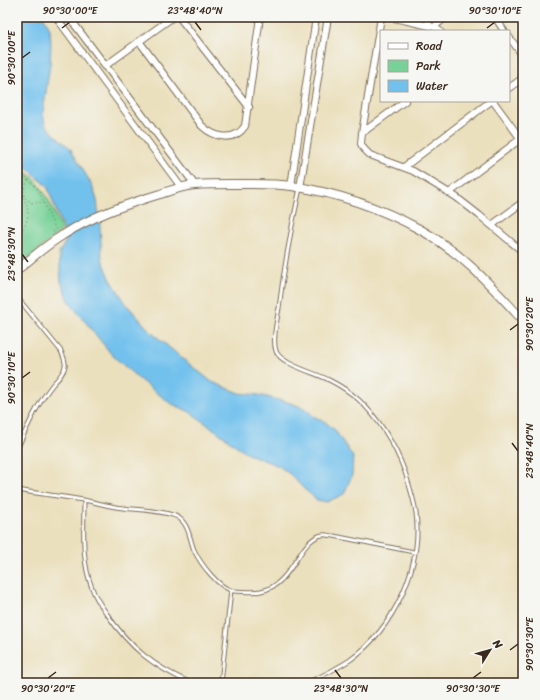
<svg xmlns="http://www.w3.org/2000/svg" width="540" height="700" font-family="Sriracha,sans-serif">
<rect width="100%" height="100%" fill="#f6f6f2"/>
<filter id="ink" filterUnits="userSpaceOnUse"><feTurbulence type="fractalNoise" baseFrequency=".025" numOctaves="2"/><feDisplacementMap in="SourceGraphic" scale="8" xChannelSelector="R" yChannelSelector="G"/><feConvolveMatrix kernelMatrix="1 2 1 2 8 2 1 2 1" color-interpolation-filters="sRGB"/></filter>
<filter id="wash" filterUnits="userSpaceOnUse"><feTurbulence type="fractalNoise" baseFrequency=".012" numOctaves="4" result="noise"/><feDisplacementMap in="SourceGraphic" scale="16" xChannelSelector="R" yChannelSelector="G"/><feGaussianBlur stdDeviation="0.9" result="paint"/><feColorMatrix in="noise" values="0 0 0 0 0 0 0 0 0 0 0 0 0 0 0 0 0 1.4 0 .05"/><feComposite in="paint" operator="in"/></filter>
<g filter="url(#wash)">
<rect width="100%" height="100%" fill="#ebe0bd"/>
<!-- green -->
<path fill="#78d198" stroke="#5a7e5b" d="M 17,162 C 23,170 32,175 37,182 C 48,196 55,214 62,230 L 17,268 Z"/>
<!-- water -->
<path fill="#72c1ed" stroke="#567686" d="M 17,17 L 44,17 L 50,29 L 51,45 L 50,64 L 43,113 L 45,124 L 53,133 L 70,148 L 92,185 L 97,200 L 100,226 L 102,259 L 111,280 L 127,305 L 150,331 L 183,359 L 212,382 L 240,393 L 259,395 L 291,403 L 306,409 L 313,416 L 324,421 L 335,430 L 353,457 L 352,475 L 344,494 L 327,502 L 317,500 L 303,488 L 291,475 L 279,466 L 248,454 L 190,412 L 170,403 L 140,380 L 112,355 L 70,303 L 61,281 L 59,253 L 67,239 L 47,186 L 26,167 L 17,157 Z"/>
</g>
<g filter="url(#ink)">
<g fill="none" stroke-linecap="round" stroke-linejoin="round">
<defs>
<path id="service" d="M 300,188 C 291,228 284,268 279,308 C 277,320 272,340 276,351 C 280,364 316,373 329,380 C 339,385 350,392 359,400 C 380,420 395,445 405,472 C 409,485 414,499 416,513 C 423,567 393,629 350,660 C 336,669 322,676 307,683
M 17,297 L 61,351 C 63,356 66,361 65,366 C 64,373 58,379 53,384 C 37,404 28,426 17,449
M 17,490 C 39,494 61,496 83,500 C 94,502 105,505 116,507 C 131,510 168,510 179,518 C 189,525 190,540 194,550 C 200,563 219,589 234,591 C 242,591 253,593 261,591 C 293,585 298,540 322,535 C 325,534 330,536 334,536 L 414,552
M 84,500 C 84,529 81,560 92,588 C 95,597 101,606 107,614 C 130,648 154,667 191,683
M 221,683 L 231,590"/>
<path id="minor" d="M 56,17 L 181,187
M 69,17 L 195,185
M 179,17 L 249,107
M 381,17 L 362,133 L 361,144 L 364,149 L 370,155 L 413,171 L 456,197 L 479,215 L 523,252
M 390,17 L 434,27 L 440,31
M 495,17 L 504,31
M 428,25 L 429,17
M 434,27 L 446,17
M 509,37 L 523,56
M 139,41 L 202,126 C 214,137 234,143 245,126 L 260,17
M 105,66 L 173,17
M 509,88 L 523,78
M 493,101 L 523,142
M 362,133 L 405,101
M 404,167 L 491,101
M 291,186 L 316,17
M 300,188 L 328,17
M 449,193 L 523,137
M 492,225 L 523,202"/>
<path id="tertiary" d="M 17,270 C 32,258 46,245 63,235 C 92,216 127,204 160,194 C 172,190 183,186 195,185 C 207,184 220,184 232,184 C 252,184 272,183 292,186 C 337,193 381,208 421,230 C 459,251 489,283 518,315 L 523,317"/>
</defs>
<!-- service casing -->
<use href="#service" stroke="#796a56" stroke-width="5"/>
<!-- minor casing -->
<use href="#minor" stroke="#796a56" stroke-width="8"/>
<!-- tertiary casing -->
<use href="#tertiary" stroke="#796a56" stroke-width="10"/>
<!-- path -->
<path stroke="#796a56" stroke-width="1" stroke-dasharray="1 3" stroke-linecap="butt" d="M 17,169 L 37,188 L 56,230 L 53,232
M 28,180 L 23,191 L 24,197 L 31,203 L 44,202
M 17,192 C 32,204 31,223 17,235
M 17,203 L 23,199"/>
<!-- service -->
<use href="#service" stroke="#fff" stroke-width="3"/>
<!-- minor -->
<use href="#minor" stroke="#fff" stroke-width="6"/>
<!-- tertiary -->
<use href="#tertiary" stroke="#fff" stroke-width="8"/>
</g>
</g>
<!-- ticks -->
<path fill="none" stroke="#3b2a1e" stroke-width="1.5" d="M 195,22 L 201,30M 62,28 L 70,22M 487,28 L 495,22M 22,58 L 30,52M 22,254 L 28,262M 510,330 L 518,324M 22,378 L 30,372M 512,443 L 518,451M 510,650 L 518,644M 335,670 L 341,678M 48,678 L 56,672M 473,678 L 481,672"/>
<!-- margin -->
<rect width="540" height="700" fill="none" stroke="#f6f6f2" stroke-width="44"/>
<!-- legend -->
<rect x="380" y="30" width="130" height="72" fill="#f6f6f2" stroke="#aba49d"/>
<rect x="388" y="43" width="20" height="6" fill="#ffffff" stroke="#aba49d"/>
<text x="416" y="50" font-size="12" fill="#3b2a1e">Road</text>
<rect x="388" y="60" width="20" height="12" fill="#78d198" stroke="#aba49d"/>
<text x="416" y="70" font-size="12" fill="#3b2a1e">Park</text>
<rect x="388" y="80" width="20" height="12" fill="#72c1ed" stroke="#aba49d"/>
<text x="416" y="90" font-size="12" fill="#3b2a1e">Water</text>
<!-- north arrow -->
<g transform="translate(490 650) rotate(53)" stroke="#f6f6f2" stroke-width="3" paint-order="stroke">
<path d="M0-3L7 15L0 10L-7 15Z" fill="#3b2a1e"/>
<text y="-6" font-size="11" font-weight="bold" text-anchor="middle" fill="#3b2a1e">N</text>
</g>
<rect x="22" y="22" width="496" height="656" fill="none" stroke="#3b2a1e" stroke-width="1.5"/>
<g font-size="10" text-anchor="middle" fill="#3b2a1e">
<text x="70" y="14">90°30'00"E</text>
<text x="195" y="14">23°48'40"N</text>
<text x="495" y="14">90°30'10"E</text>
<text transform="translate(11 58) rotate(-90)" y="4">90°30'00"E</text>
<text transform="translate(11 254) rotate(-90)" y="4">23°48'30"N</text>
<text transform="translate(529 324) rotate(-90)" y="4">90°30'20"E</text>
<text transform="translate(11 378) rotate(-90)" y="4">90°30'10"E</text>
<text transform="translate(529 451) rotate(-90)" y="4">23°48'40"N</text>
<text transform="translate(529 644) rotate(-90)" y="4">90°30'30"E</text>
<text x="48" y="692">90°30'20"E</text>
<text x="341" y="692">23°48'30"N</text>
<text x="473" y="692">90°30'30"E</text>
</g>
</svg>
